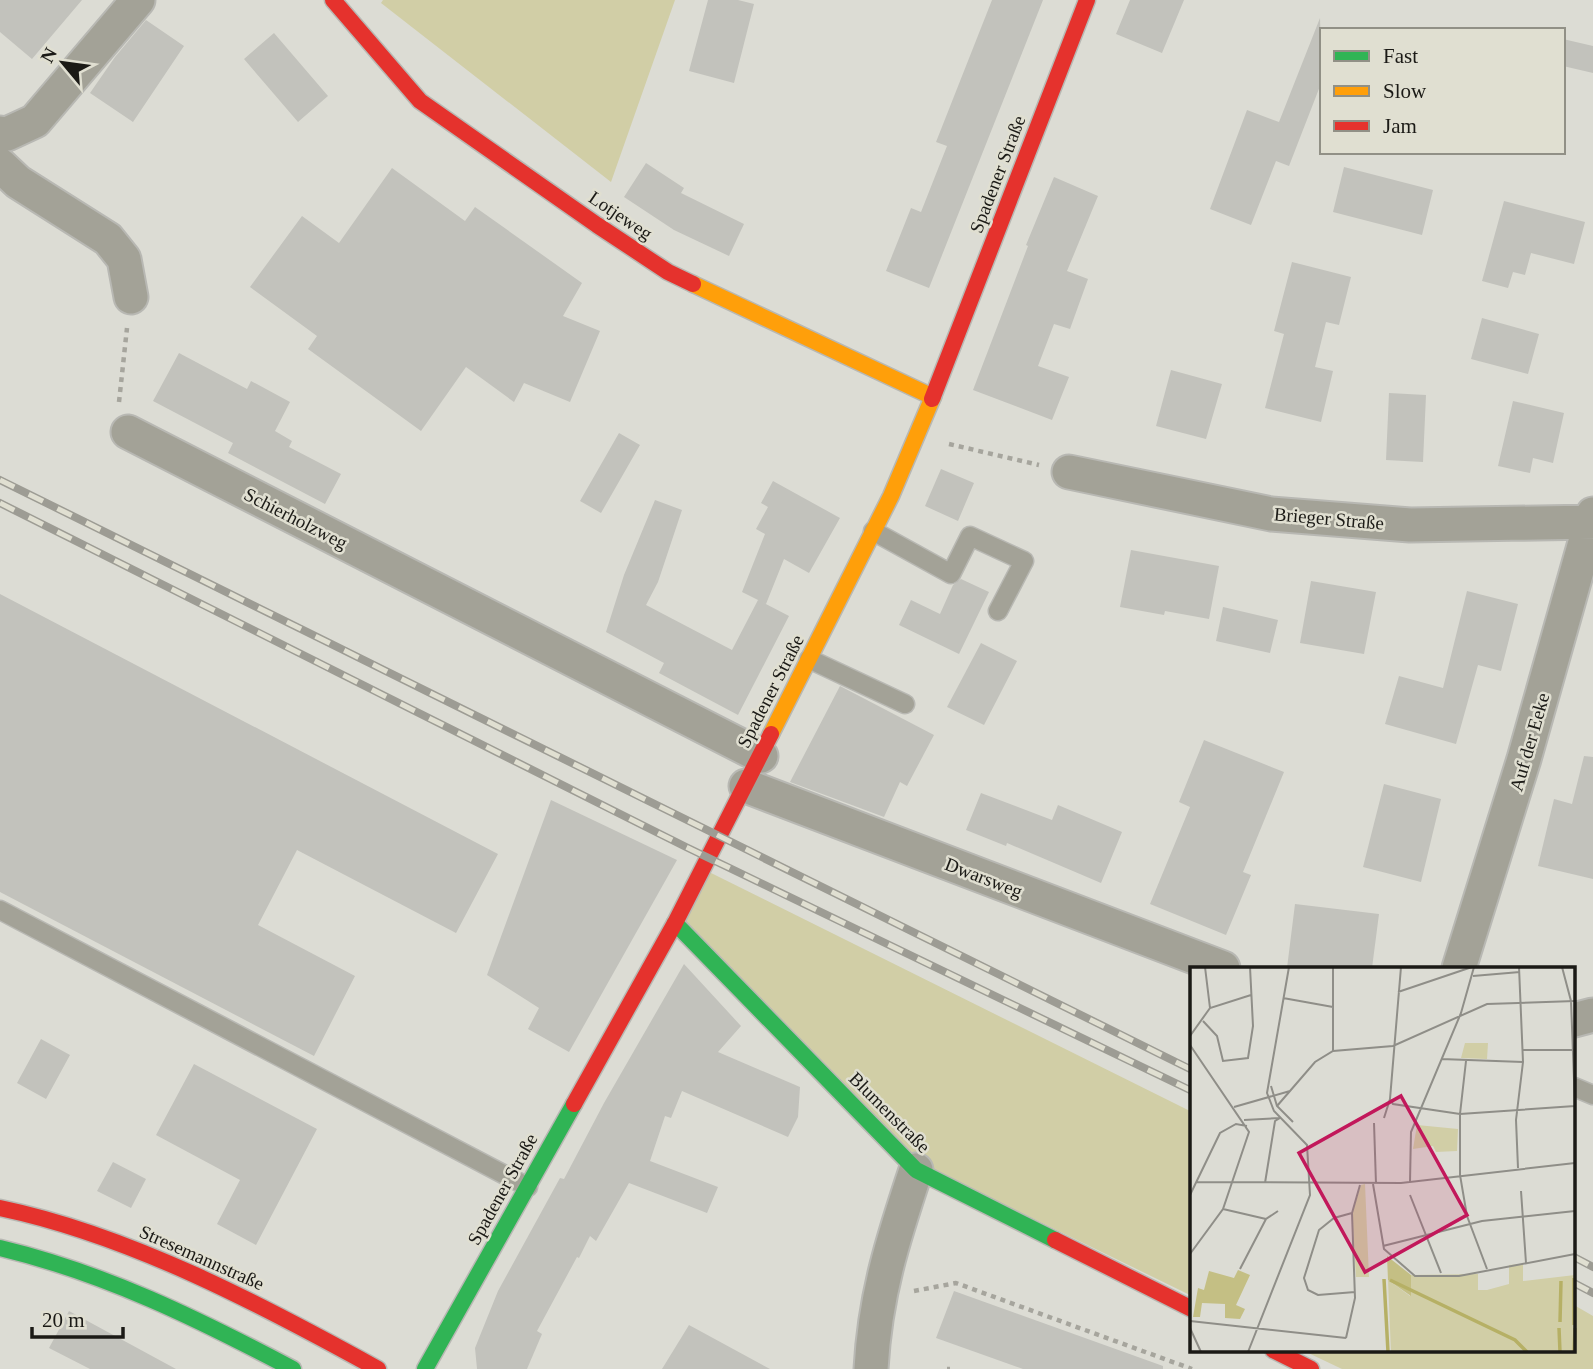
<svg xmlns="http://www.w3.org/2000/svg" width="1593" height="1369" font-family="Georgia,serif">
<rect width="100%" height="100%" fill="#dcdcd4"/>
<!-- green -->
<path fill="#d1cea6" d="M 383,0 L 675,0 L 611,182 L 381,3 Z
M 703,869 L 1192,1112 L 1192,1296 L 921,1164 L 678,918 Z
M 1574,1305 L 1593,1316 L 1593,1369 L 1342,1369 L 1302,1350 L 1574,1350 Z"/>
<!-- building -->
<path fill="#c2c2bc" d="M 0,0 L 82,0 L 32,59 L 0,32 Z
M 708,0 L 738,0 L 754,4 L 734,83 L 689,71 Z
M 992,0 L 1043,0 L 929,288 L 886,271 L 911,208 L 921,212 L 947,146 L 936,142 Z
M 1130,0 L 1184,0 L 1162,53 L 1116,34 Z
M 1320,18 L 1322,81 L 1289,166 L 1276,161 L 1251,225 L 1210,209 L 1247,110 L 1279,122 Z
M 146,20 L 184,46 L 133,122 L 90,93 L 115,57 Z
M 274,33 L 328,96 L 298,122 L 244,59 Z
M 1563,39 L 1593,46 L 1593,73 L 1563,66 Z
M 646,163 L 684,188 L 681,193 L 744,224 L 729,256 L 674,230 L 624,197 Z
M 1344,167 L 1433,190 L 1422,235 L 1333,212 Z
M 392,168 L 465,221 L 475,207 L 582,283 L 563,316 L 600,331 L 570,402 L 524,383 L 514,402 L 466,367 L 421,431 L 308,349 L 317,336 L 250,287 L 302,216 L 339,243 Z
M 1054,177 L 1098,196 L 1067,271 L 1088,279 L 1070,329 L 1054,324 L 1038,366 L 1069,377 L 1052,420 L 973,390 L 1028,246 L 1026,245 Z
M 1504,201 L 1585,222 L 1574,264 L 1531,253 L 1525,275 L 1513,272 L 1508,288 L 1482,281 Z
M 1292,262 L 1351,277 L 1339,325 L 1326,322 L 1315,367 L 1333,371 L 1321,422 L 1265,408 L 1284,334 L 1274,331 Z
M 1482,318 L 1539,334 L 1528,374 L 1471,359 Z
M 179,353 L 247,389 L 251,381 L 290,402 L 275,431 L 292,441 L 289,447 L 341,474 L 325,504 L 228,453 L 233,443 L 153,401 Z
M 1171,370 L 1222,384 L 1206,439 L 1156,426 Z
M 1389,393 L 1426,395 L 1423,462 L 1386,460 Z
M 1513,401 L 1564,413 L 1553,463 L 1533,458 L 1530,473 L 1498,466 Z
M 619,433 L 640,445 L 601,513 L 580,501 Z
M 941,469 L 974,483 L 958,521 L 925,506 Z
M 773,481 L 840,518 L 809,573 L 784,559 L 766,604 L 742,592 L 765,534 L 756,529 L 768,507 L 761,503 Z
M 655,500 L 682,510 L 658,582 L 646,605 L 732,650 L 758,600 L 789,616 L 738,715 L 659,673 L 664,663 L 606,632 L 624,575 Z
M 1131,550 L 1219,566 L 1209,619 L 1165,611 L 1164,615 L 1120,607 Z
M 961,579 L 989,592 L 959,654 L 899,625 L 911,600 L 940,614 L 953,585 Z
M 1311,581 L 1376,592 L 1364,654 L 1300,643 Z
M 1467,591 L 1518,604 L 1501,671 L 1478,665 L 1456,744 L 1385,724 L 1399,676 L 1443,688 Z
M 0,594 L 498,854 L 456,933 L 297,850 L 258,925 L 355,976 L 314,1056 L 0,892 Z
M 1223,607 L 1278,620 L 1270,653 L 1216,641 Z
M 981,643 L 1017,661 L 984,725 L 947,707 Z
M 840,686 L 934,735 L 907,786 L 900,782 L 884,817 L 790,782 Z
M 1204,740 L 1284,772 L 1243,872 L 1251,875 L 1226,935 L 1150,904 L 1190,807 L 1179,802 Z
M 1584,756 L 1593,757 L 1593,879 L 1538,866 L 1554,799 L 1572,804 Z
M 1384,784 L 1441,799 L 1421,882 L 1363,867 Z
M 981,793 L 1052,820 L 1058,805 L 1122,832 L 1101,883 L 1007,843 L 1006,846 L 966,830 Z
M 551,800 L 677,860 L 569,1052 L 528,1029 L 539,1008 L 487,975 Z
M 1295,904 L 1379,914 L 1372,968 L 1287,968 Z
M 684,964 L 741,1026 L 718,1052 L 800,1087 L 798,1117 L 788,1137 L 682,1091 L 671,1118 L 665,1116 L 650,1161 L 718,1187 L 707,1213 L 629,1183 L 596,1241 L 590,1236 L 579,1258 L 577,1257 L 537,1331 L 542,1334 L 527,1369 L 477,1369 L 475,1348 L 498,1291 L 560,1178 L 564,1179 L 604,1103 Z
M 41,1039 L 70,1055 L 46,1099 L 17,1083 Z
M 194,1064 L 317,1129 L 256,1245 L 217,1224 L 240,1180 L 156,1135 Z
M 113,1162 L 146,1179 L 131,1208 L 97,1191 Z
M 954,1291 L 1163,1366 L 1163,1369 L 1023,1369 L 936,1338 Z
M 69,1311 L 176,1369 L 90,1369 L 49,1348 Z
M 689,1325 L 770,1369 L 662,1369 Z"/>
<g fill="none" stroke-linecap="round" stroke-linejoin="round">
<defs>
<path id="lane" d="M 873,531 L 951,574 L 970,536 L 1024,561 L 998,611
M 809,659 L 905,704
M 0,910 L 528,1187
M 1574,1087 L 1593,1095"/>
<path id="street" d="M 0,133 L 7,134 L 35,121 L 138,0
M 0,165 L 18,182 L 108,239 L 124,259 L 131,297
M 128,432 L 761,756
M 1069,472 L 1271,514 L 1410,525 L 1593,522
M 746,786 L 1223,968
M 1459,968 L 1524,759 L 1593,514
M 1574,1020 L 1593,1015
M 871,1369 C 875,1295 893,1239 916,1170"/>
<path id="fast" d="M 675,923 L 916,1170 L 1055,1240
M 0,1248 C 105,1273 198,1319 293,1369
M 425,1369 L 574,1104"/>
<path id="slow" d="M 693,284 L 933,397
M 771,734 L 891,496 L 932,399"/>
<path id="jam" d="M 333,0 L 420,101 L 597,225 L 668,272 L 693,284
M 932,399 L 1087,0
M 574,1104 L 675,923 L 771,734
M 0,1208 C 130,1235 262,1305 378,1369
M 1055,1240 L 1192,1309
M 1273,1350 L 1311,1369"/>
</defs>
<!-- lane casing -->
<use href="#lane" stroke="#b8b8b3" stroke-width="21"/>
<!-- street casing -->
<use href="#street" stroke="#b8b8b3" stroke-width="37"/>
<!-- fast casing -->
<use href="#fast" stroke="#b8b8b3" stroke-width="19"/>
<!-- slow casing -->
<use href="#slow" stroke="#b8b8b3" stroke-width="19"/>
<!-- jam casing -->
<use href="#jam" stroke="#b8b8b3" stroke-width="19"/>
<!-- path -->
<path stroke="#a6a59d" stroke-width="4.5" stroke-dasharray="5 5" stroke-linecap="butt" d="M 119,402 L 127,328
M 949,444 L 1039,465
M 914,1291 L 956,1283 L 1192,1369
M 947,1369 L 950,1369"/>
<!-- lane -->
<use href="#lane" stroke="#a3a297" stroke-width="18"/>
<!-- street -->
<use href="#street" stroke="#a3a297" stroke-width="33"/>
<!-- fast -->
<use href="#fast" stroke="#30b455" stroke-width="16"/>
<!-- slow -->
<use href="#slow" stroke="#ff9f0a" stroke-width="16"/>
<!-- jam -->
<use href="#jam" stroke="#e5322d" stroke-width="16"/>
<defs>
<path id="rail" d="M 0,480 L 1192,1070
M 0,503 L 686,847 L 1192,1091
M 1574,1257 L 1593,1267
M 1574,1283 L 1593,1293"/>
</defs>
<!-- rail casing -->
<use href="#rail" stroke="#9d9c94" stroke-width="8"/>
<!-- rail -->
<use href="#rail" stroke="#e0dfd1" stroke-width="5" stroke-dasharray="16" stroke-linecap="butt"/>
</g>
<g text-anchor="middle" stroke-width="5" stroke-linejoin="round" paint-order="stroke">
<!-- street labels -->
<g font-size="19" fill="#1b1a16" stroke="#e0dfd1">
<text transform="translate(997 174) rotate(-69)" y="7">Spadener Straße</text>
<text transform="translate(621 215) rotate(34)" y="7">Lotjeweg</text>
<text transform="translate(296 518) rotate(27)" y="7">Schierholzweg</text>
<text transform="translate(1329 518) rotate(5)" y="7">Brieger Straße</text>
<text transform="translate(770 691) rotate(-63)" y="7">Spadener Straße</text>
<text transform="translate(1529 742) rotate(-74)" y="7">Auf der Eeke</text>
<text transform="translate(984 877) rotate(21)" y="7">Dwarsweg</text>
<text transform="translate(890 1112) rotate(45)" y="7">Blumenstraße</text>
<text transform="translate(502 1189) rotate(-61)" y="7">Spadener Straße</text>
<text transform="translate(202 1257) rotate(24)" y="7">Stresemannstraße</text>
</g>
</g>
<!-- overview -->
<g transform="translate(1190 967)">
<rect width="385" height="385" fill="#dcdcd4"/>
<path d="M 275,76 L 298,76 L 297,92 L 271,91 ZM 227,158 L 268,162 L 267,184 L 246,185 L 243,179 L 223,182 ZM 175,217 L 179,310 L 166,310 L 162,246 L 171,218 ZM 333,297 L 333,314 L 385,308 L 385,385 L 201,385 L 198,313 L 220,329 L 221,308 L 288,307 L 288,323 L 297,323 L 319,317 L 319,298 Z" fill="#d1cea6"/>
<path d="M 197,289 L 221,308 L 221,329 L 198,313 ZM 48,303 L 60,308 L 46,338 L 55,342 L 50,352 L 35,351 L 35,337 L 12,336 L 10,350 L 3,350 L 8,321 L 14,323 L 19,304 L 44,311 Z" fill="#c4bf84"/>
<path fill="none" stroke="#b6b065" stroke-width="3.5" d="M 384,311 L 384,358M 194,312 L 198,385M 200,313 L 325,373 L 337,385M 370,355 L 371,314M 369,361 L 370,385M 384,385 L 385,361"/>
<path fill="none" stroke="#8f8e88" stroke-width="2" d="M 15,0 L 20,41M 372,0 L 381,34 L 385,139M 283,9 L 330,5M 208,25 L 282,0M 93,31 L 143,40M 13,54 L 27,69 L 33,94 L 58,91 L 63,59 L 60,0M 0,69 L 20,41 L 61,28M 0,78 L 59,165 L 33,242 L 0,287M 333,83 L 385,83M 143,84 L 143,0M 251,92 L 333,95M 276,94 L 270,147 L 270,208 L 277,249 L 297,302M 81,119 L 87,139 L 103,155M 200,132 L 203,137 L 270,147 L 385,139M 87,139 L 125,95 L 143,84 L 203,79 L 297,37 L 385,34M 44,140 L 100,124M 194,151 L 200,132 L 211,0M 54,153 L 90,151M 184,156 L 186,217M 328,201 L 326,153 L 333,95 L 329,0M 6,215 L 211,216 L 385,196M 220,215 L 221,165 L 271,46 L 284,0M 75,216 L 85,154 L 90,151M 183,217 L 194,282 L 225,309 L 269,309 L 385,287M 331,224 L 336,296M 0,228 L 30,166 L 46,157 L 57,159M 220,228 L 251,306M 33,242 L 76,252M 162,246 L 144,251 L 129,263 L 114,311 L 118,323 L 128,328 L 165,325M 193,279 L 292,254 L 385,244M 50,302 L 76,252 L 88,244M 0,354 L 156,371M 0,361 L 11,385M 156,371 L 165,331 L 162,246 L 170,218M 58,385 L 120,228 L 117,178 L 84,144 L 77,126 L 99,0"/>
<path fill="#c2185b" fill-opacity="0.15" stroke="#c2185b" stroke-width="3.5" d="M 211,129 L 277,248 L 175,305 L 109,186 Z"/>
<rect width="385" height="385" fill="none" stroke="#1b1a16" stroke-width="3.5"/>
</g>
<!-- legend -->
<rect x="1320" y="28" width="245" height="126" fill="#e0dfd1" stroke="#919086" stroke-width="2"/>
<rect x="1334" y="51" width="35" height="10" fill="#30b455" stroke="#919086" stroke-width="2"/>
<text x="1383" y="63" font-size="21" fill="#1b1a16">Fast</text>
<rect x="1334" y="86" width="35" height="10" fill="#ff9f0a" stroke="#919086" stroke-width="2"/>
<text x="1383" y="98" font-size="21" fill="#1b1a16">Slow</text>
<rect x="1334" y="121" width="35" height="10" fill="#e5322d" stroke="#919086" stroke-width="2"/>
<text x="1383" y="133" font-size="21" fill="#1b1a16">Jam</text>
<!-- north arrow -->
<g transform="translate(63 63) rotate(299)" stroke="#e0dfd1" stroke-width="5" paint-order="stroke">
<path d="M0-5L12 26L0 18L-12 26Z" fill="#1b1a16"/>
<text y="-10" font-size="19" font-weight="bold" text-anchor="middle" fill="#1b1a16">N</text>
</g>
<!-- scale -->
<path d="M32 1327v10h91v-10" fill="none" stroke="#1b1a16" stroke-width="3.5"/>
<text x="42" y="1327" font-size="21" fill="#1b1a16" stroke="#e0dfd1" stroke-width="5" paint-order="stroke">20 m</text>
</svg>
